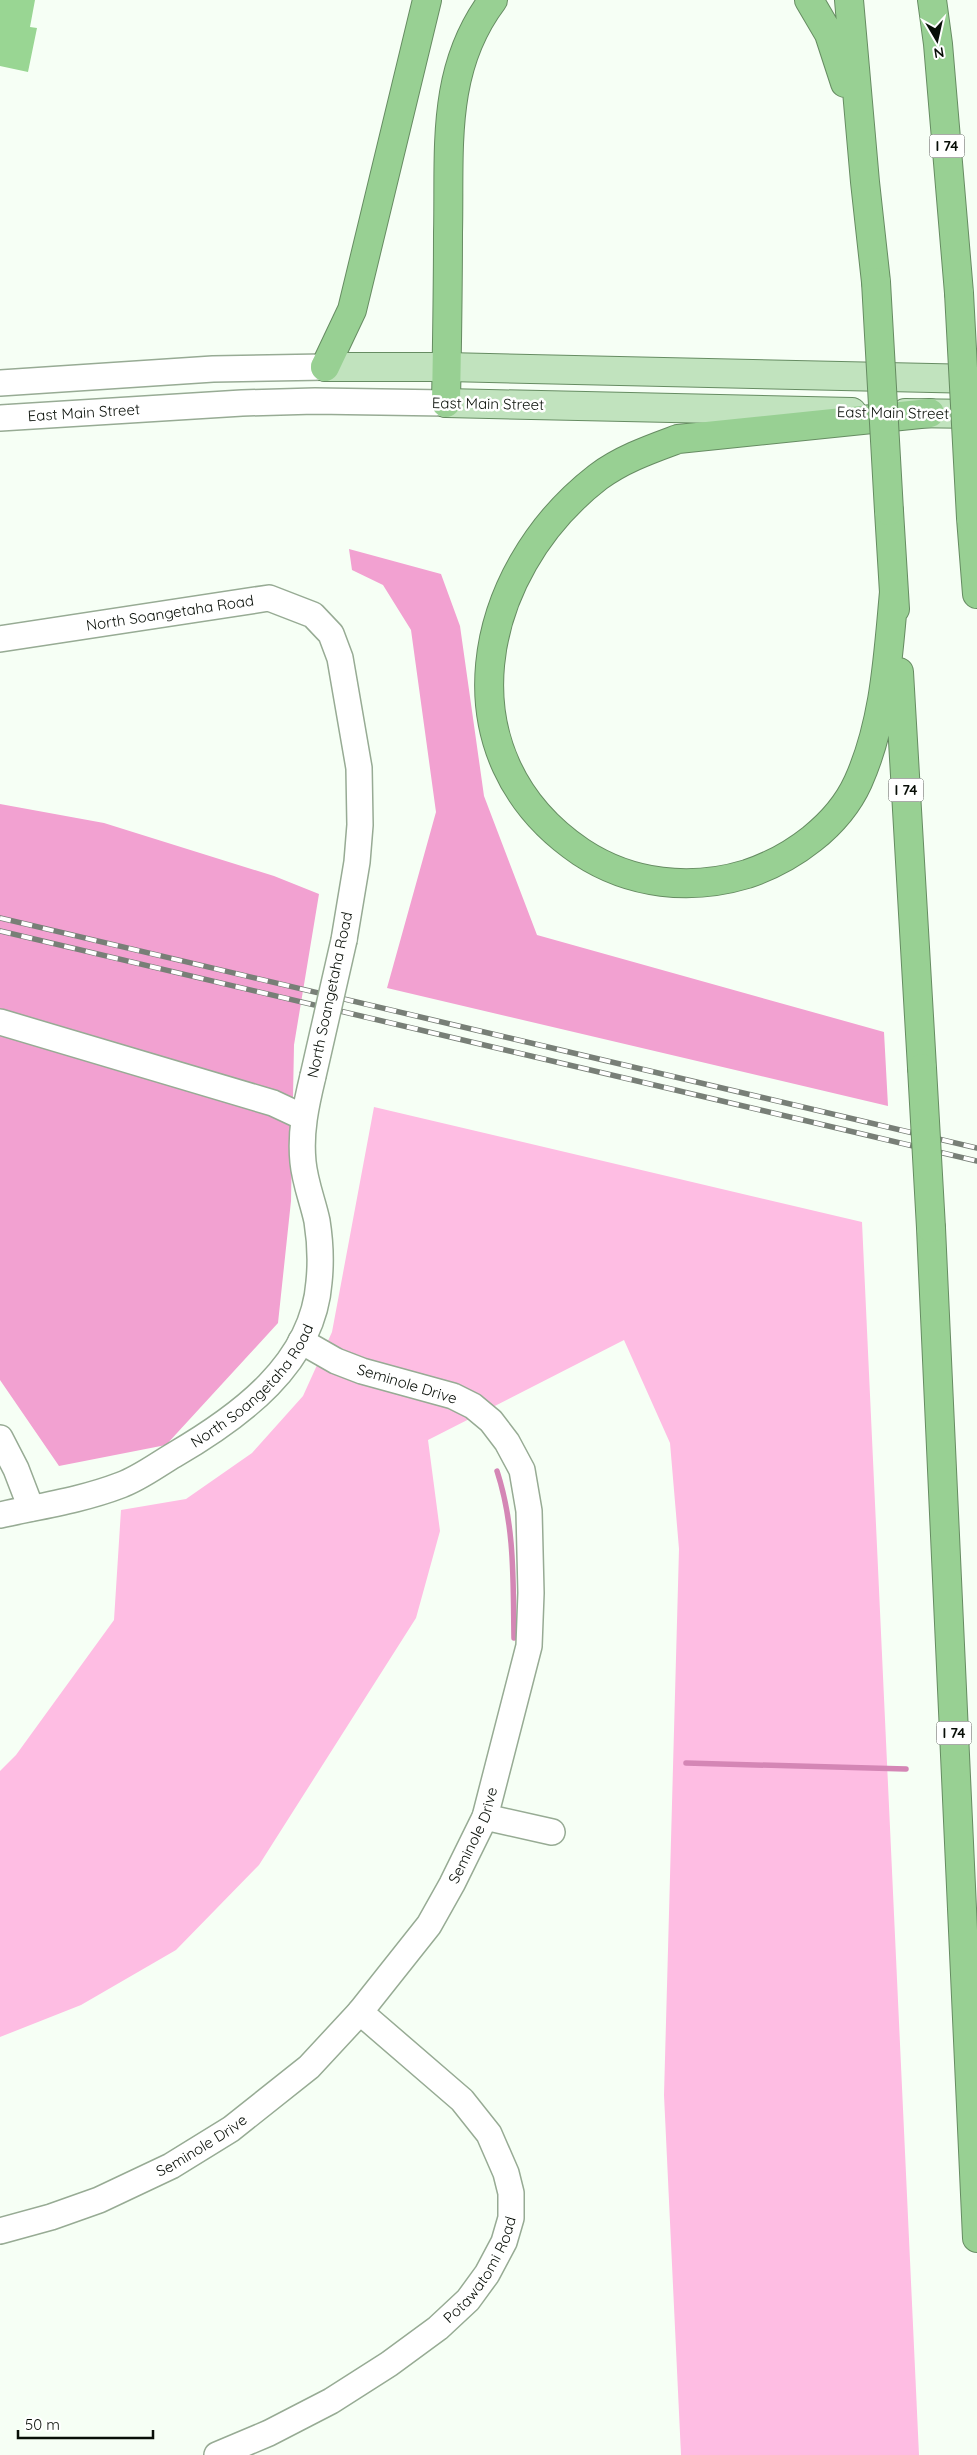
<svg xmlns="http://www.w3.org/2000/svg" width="977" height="2455" font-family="Quicksand,sans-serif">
<rect width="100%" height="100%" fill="#f6fff5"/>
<!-- green -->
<path fill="#febde3" d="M 374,1107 L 862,1222 L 919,2455 L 681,2455 L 664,2095 L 679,1549 L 670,1443 L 624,1340 L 428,1440 L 440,1531 L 416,1618 L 259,1865 L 176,1950 L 81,2005 L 0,2037 L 0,1771 L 16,1755 L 114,1620 L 121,1510 L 186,1499 L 252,1453 L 303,1396 L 332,1332 Z"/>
<!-- forest -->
<path fill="#f2a1d1" d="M 349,549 L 441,574 L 460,626 L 484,796 L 537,935 L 884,1032 L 888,1106 L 387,988 L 436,812 L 411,630 L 383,585 L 352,570 Z
M 0,804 L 104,823 L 274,876 L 319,894 L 294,1045 L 291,1201 L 278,1323 L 166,1445 L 59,1466 L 0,1380 Z"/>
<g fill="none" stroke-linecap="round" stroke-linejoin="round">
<!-- stream -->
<path stroke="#d486b5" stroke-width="5.5" d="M 497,1471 C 515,1526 513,1581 514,1638
M 686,1763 L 906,1769"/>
</g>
<!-- building -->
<path fill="#99d693" d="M 0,0 L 35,0 L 30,27 L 37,28 L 28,72 L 0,66 Z"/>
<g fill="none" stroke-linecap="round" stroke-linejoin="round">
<defs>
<g id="minor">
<path d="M 0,383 L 213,369 L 325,367"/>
<path id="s1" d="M 0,418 L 242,403 L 315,401 L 446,403"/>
<path id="s2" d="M 0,639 L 269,598 L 313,615 L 331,634 L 340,658 L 359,768 L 360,825 L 357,862 L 344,940"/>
<path d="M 0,1022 L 273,1103 L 303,1117"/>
<path d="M 0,1438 L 16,1469 L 31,1508"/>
<path id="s3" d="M 0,1515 C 41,1506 82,1500 121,1485 C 140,1478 157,1465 174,1455 C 239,1417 313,1364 319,1282 C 321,1263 320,1240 317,1221 C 313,1202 305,1183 303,1162 C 300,1132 306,1105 313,1076"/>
<path d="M 485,1817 L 552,1832"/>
<path id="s4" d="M 0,2231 L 51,2217 L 99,2200 L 171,2166 L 231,2129 L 309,2067 L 360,2012 L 429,1925 L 452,1884 L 485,1817 L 529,1646 L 531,1593 L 529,1511 L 522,1470 L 507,1442 L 491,1421 L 473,1406 L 453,1396 L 362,1371 L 336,1361 L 301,1341"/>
<path id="s5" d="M 217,2455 L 269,2433 L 331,2401 L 389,2364 L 438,2328 L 468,2300 L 487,2274 L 504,2242 L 511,2218 L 511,2193 L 506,2173 L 489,2134 L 462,2100 L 360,2012"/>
</g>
<path id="major" d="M 325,367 L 447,367 L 977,379
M 446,403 L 852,412
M 905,413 L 977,414"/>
<path id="highway" d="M 809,0 L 829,34 L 845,83
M 849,0 L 865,182 L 876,282
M 932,0 L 938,44 L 959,293
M 325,367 L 352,310 L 427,0
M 446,403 C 447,346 448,290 448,233 C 450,150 440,70 493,0
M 889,511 L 895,609
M 971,518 L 977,594
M 894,592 C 888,656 885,722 858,782 C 838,826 792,859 747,874 C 691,891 631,885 581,852 C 439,756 475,572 598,477 C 622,459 651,449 678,439 L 930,413
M 899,672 L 922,1068
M 931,1228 L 977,2238"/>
</defs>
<!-- minor casing -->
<use href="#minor" stroke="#97ab94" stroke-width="28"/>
<!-- major casing -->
<use href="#major" stroke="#668c62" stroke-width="30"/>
<!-- highway casing -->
<use href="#highway" stroke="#668c62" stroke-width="30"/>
<!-- minor -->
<use href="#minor" stroke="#fff" stroke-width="25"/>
<!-- major -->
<use href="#major" stroke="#c1e3be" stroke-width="28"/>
<!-- highway -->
<use href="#highway" stroke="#98d093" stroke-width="28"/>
<defs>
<path id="rail" d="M 0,918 L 977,1148
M 0,931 L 977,1161"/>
</defs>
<!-- rail casing -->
<use href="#rail" stroke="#787f77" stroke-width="5.5"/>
<!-- rail -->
<use href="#rail" stroke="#fff" stroke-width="4" stroke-dasharray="11" stroke-linecap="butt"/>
<defs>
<path id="minor-bridge" d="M 313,1076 L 344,940"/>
<path id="highway-bridge" d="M 876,282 L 889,511
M 959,293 L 971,518
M 922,1068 L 931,1228"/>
</defs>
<!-- minor-bridge casing -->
<use href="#minor-bridge" stroke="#97ab94" stroke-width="28" stroke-linecap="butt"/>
<!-- highway-bridge casing -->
<use href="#highway-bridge" stroke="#668c62" stroke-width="30" stroke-linecap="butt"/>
<!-- minor-bridge -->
<use href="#minor-bridge" stroke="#fff" stroke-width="25"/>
<!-- highway-bridge -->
<use href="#highway-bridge" stroke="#98d093" stroke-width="28"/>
</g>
<g text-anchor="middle" stroke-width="5" stroke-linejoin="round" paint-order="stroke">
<!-- shield labels -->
<g fill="#fff" stroke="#525651" stroke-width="1">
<rect x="929.5" y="134.5" width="35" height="23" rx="4"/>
<rect x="888.5" y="778.5" width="35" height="23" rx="4"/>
<rect x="936.5" y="1721.5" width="35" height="23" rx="4"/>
</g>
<g font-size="14" font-weight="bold" fill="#080e07">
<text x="947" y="151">I 74</text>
<text x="906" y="795">I 74</text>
<text x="954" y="1738">I 74</text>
</g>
<!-- street labels -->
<g font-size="15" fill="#080e07" stroke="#fff">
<text transform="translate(488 404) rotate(1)" y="5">East Main Street</text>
<text dy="5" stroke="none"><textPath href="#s1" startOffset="84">East Main Street</textPath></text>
<text transform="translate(893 413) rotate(1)" y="5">East Main Street</text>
<text dy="5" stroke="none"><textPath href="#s2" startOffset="172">North Soangetaha Road</textPath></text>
<text transform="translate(330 995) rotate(-78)" y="5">North Soangetaha Road</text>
<text dy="5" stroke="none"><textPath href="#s3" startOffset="292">North Soangetaha Road</textPath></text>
<text transform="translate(407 1384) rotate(17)" y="5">Seminole Drive</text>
<text dy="5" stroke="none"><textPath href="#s4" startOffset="640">Seminole Drive</textPath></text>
<text dy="5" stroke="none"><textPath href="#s4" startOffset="220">Seminole Drive</textPath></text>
<text dy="5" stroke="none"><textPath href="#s5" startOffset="329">Potawatomi Road</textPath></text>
</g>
</g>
<!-- north arrow -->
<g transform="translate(937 40) rotate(171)" stroke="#ffffff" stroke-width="4" paint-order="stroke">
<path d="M0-4L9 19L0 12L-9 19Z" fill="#080e07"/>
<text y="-8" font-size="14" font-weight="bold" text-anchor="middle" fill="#080e07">N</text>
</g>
<!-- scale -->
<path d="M18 2430v8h135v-8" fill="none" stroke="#080e07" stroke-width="2.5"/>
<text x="25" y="2430" font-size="15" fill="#080e07" stroke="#ffffff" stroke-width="4" paint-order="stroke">50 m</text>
</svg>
